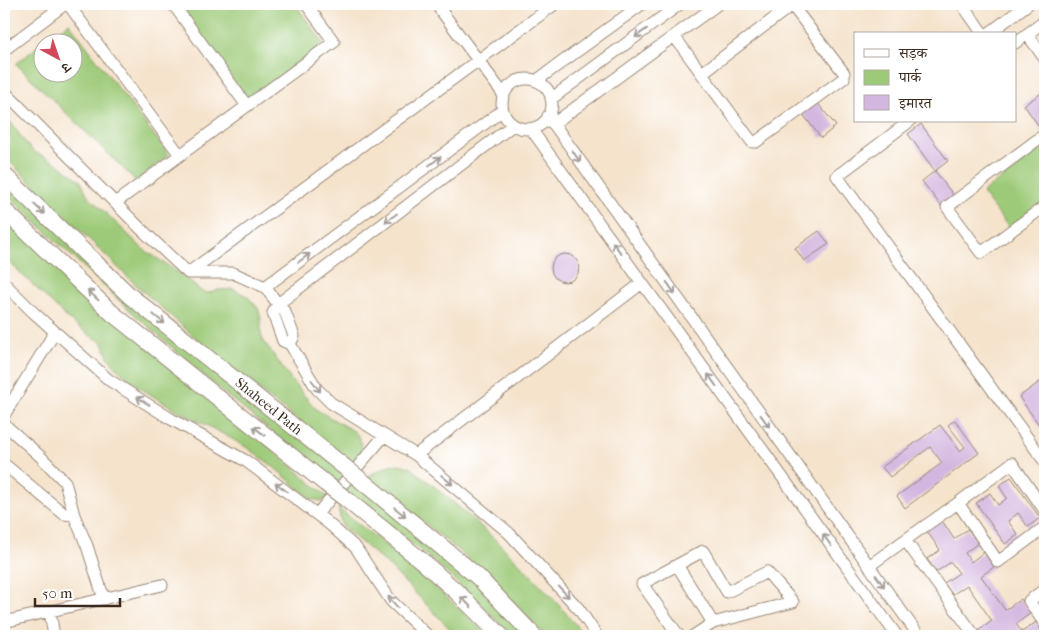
<svg xmlns="http://www.w3.org/2000/svg" width="1049" height="640" font-family="'IM FELL French Canon','Noto Serif Devanagari',serif">
<rect width="100%" height="100%" fill="#fff"/>
<filter id="ink" filterUnits="userSpaceOnUse"><feTurbulence type="fractalNoise" baseFrequency=".02" numOctaves="2"/><feDisplacementMap in="SourceGraphic" scale="10" xChannelSelector="R" yChannelSelector="G"/><feConvolveMatrix kernelMatrix="1 2 1 2 8 2 1 2 1" color-interpolation-filters="sRGB"/></filter>
<filter id="wash" filterUnits="userSpaceOnUse"><feTurbulence type="fractalNoise" baseFrequency=".0096" numOctaves="4" result="noise"/><feDisplacementMap in="SourceGraphic" scale="20" xChannelSelector="R" yChannelSelector="G"/><feGaussianBlur stdDeviation="1.12" result="paint"/><feColorMatrix in="noise" values="0 0 0 0 0 0 0 0 0 0 0 0 0 0 0 0 0 1.4 0 .05"/><feComposite in="paint" operator="in"/></filter>
<g filter="url(#wash)">
<rect width="100%" height="100%" fill="#f5e3cc"/>
<!-- green -->
<path fill="#9dca78" stroke="#6c7a4b" d="M 178,4 L 295,4 L 324,44 L 248,100 Z
M 69,23 L 169,155 L 136,181 L 16,64 L 42,43 L 42,72 L 72,72 L 72,42 L 44,42 Z
M 4,113 L 27,145 L 34,152 L 55,162 L 80,180 L 88,196 L 143,249 L 182,275 L 202,292 L 209,293 L 218,290 L 233,289 L 247,296 L 258,308 L 261,319 L 261,335 L 263,340 L 291,380 L 317,410 L 355,432 C 364,443 364,454 356,465 L 230,368 L 137,286 L 4,156 Z
M 1045,146 L 1045,202 L 1010,229 L 982,193 Z
M 4,178 L 469,576 L 524,636 L 511,636 L 487,610 L 437,564 L 225,394 L 125,306 L 4,192 Z
M 4,211 L 296,470 L 329,498 L 321,501 L 311,499 C 293,484 274,466 255,453 C 208,421 146,403 110,360 C 106,355 106,348 102,342 L 91,336 L 67,318 L 4,257 Z
M 399,464 L 410,467 C 474,517 534,573 585,636 L 545,636 L 517,605 L 467,558 L 368,476 L 389,465 Z
M 338,508 L 412,566 L 489,636 L 457,636 L 390,567 L 342,526 Z"/>
<g id="blocks">
<!-- building -->
<path fill="#d4b7e0" d="M 1043,92 L 1045,96 L 1045,126 L 1041,129 L 1024,105 Z
M 816,101 L 836,126 L 821,138 L 802,113 Z
M 921,124 L 948,161 L 935,171 L 908,134 Z
M 935,171 L 954,196 L 941,206 L 922,181 Z
M 819,231 L 829,244 L 804,261 L 795,248 Z
M551 268a14 14 0 1 1 28 0a14 14 0 1 1-28 0Z
M 1045,378 L 1045,433 L 1019,397 Z
M 955,420 L 979,453 L 905,508 L 897,496 L 942,463 L 930,447 L 890,477 L 882,467 L 940,425 L 960,451 L 965,447 L 948,425 Z
M 1011,477 L 1040,518 L 1028,527 L 1018,513 L 1008,521 L 1018,535 L 1005,544 L 976,503 L 990,493 L 998,505 L 1007,498 L 999,486 Z
M 941,519 L 954,539 L 968,529 L 978,543 L 965,553 L 971,562 L 984,552 L 994,567 L 981,576 L 1005,610 L 1021,599 L 1031,613 L 1016,624 L 1022,632 L 1036,622 L 1045,636 L 1004,636 L 1002,633 L 997,636 L 981,636 L 978,631 L 992,621 L 967,585 L 952,595 L 944,583 L 959,573 L 951,562 L 936,572 L 927,559 L 940,550 L 926,530 Z"/>
</g>
</g>
<g filter="url(#ink)">
<use href="#blocks" fill-opacity="0" stroke="#988675" stroke-width="1"/>
<g fill="none" stroke-linecap="round" stroke-linejoin="round">
<defs>
<path id="minor" d="M 68,4 L 180,155
M 173,4 L 247,106
M 436,4 L 504,95
M 962,4 L 983,34
M 988,34 L 1028,4
M 1027,34 L 1045,59
M 674,36 L 752,142 L 756,142 L 844,78 L 844,73 L 791,4
M 1015,43 L 1045,21
M 4,50 L 65,4
M 702,73 L 792,5
M502 104a25 25 0 1 1 50 0a25 25 0 1 1-50 0Z
M 536,81 L 642,4
M 4,91 L 140,228 L 188,273 L 233,273 L 265,287 L 278,304 L 285,312 L 294,336 L 290,344
M 551,99 L 680,4
M 548,116 L 919,636
M 910,121 L 837,176 L 1045,462
M 553,124 L 718,4
M 513,125 L 278,304 L 273,313 L 283,341 L 290,344 L 317,389 L 331,403 L 416,455 L 509,533 L 579,609 L 597,636
M 531,129 L 897,636
M 1045,134 L 947,207 L 981,253 L 1045,206
M 115,203 L 334,42 L 306,4
M 188,273 L 555,4
M 4,283 L 33,312 L 109,380 L 171,419 L 246,461 L 328,523 L 356,548 L 391,601 L 428,636
M 265,287 L 503,110
M 4,415 L 55,332
M 4,424 L 41,457 L 65,482 L 74,515 L 87,546 L 104,599
M 416,455 L 642,283
M 4,464 L 64,514 L 74,515
M 958,503 L 998,562 L 1045,527
M 317,514 L 384,436
M 677,565 L 713,623
M 869,566 L 905,540
M 1045,589 L 1029,601 L 1045,624
M 50,612 L 54,636
M 4,622 L 162,585
M 679,636 L 642,584 L 703,551 L 727,592 L 767,572 L 793,602 L 713,623 L 693,636
M 975,636 L 905,540 L 958,503 L 1012,463 L 1045,511"/>
<path id="highway" d="M 4,175 L 130,296 L 342,465
M 4,210 L 112,313 L 325,483
M 362,481 L 478,577 L 534,636
M 346,499 L 422,561 L 459,594 L 501,636"/>
</defs>
<!-- minor casing -->
<use href="#minor" stroke="#988675" stroke-width="13"/>
<!-- highway casing -->
<use href="#highway" stroke="#988675" stroke-width="18"/>
<!-- minor -->
<use href="#minor" stroke="#fff" stroke-width="11"/>
<!-- highway -->
<use href="#highway" stroke="#fff" stroke-width="16"/>
<defs>
<path id="highway-bridge" d="M 342,465 L 362,481
M 325,483 L 346,499"/>
</defs>
<!-- highway-bridge casing -->
<use href="#highway-bridge" stroke="#988675" stroke-width="18" stroke-linecap="butt"/>
<!-- highway-bridge -->
<use href="#highway-bridge" stroke="#fff" stroke-width="16"/>
</g>
<!-- one-way arrows -->
<defs><path id="oneway-shaft" d="M-6 0H5M1.5-3L5.5 0L1.5 3" fill="none" stroke-width="1.6" stroke-linecap="round" stroke-linejoin="round" transform="scale(1.25)"/></defs>
<g stroke="#a79f9a">
<use href="#oneway-shaft" transform="translate(641 33) rotate(144)"/>
<use href="#oneway-shaft" transform="translate(576 156) rotate(55)"/>
<use href="#oneway-shaft" transform="translate(435 161) rotate(-37)"/>
<use href="#oneway-shaft" transform="translate(39 209) rotate(44)"/>
<use href="#oneway-shaft" transform="translate(391 218) rotate(143)"/>
<use href="#oneway-shaft" transform="translate(617 248) rotate(-126)"/>
<use href="#oneway-shaft" transform="translate(304 258) rotate(-37)"/>
<use href="#oneway-shaft" transform="translate(671 288) rotate(55)"/>
<use href="#oneway-shaft" transform="translate(93 295) rotate(-136)"/>
<use href="#oneway-shaft" transform="translate(159 319) rotate(39)"/>
<use href="#oneway-shaft" transform="translate(712 380) rotate(-126)"/>
<use href="#oneway-shaft" transform="translate(316 386) rotate(53)"/>
<use href="#oneway-shaft" transform="translate(143 401) rotate(-148)"/>
<use href="#oneway-shaft" transform="translate(765 421) rotate(54)"/>
<use href="#oneway-shaft" transform="translate(259 431) rotate(-142)"/>
<use href="#oneway-shaft" transform="translate(447 480) rotate(40)"/>
<use href="#oneway-shaft" transform="translate(281 487) rotate(-143)"/>
<use href="#oneway-shaft" transform="translate(400 512) rotate(39)"/>
<use href="#oneway-shaft" transform="translate(827 540) rotate(-126)"/>
<use href="#oneway-shaft" transform="translate(880 581) rotate(54)"/>
<use href="#oneway-shaft" transform="translate(564 592) rotate(47)"/>
<use href="#oneway-shaft" transform="translate(393 602) rotate(-131)"/>
<use href="#oneway-shaft" transform="translate(466 602) rotate(-135)"/>
</g>
</g>
<g text-anchor="middle" stroke-width="4.5" stroke-linejoin="round" paint-order="stroke">
<!-- street labels -->
<g font-size="14" fill="#3b2a1e" stroke="#fff">
<text transform="translate(269 406) rotate(39)" y="5">Shaheed Path</text>
</g>
</g>
<!-- margin -->
<rect width="1049" height="640" fill="none" stroke="#fff" stroke-width="20"/>
<!-- legend -->
<rect x="854" y="32" width="162" height="90" fill="#ffffff" stroke="#b1aaa5"/>
<rect x="864" y="49" width="25" height="8" fill="#ffffff" stroke="#b1aaa5"/>
<text x="899" y="58" font-size="15" fill="#3b2a1e">सड़क</text>
<rect x="864" y="70" width="25" height="15" fill="#9dca78" stroke="#b1aaa5"/>
<text x="899" y="82" font-size="15" fill="#3b2a1e">पार्क</text>
<rect x="864" y="95" width="25" height="15" fill="#d4b7e0" stroke="#b1aaa5"/>
<text x="899" y="108" font-size="15" fill="#3b2a1e">इमारत</text>
<!-- north arrow -->
<g transform="translate(58 58) rotate(140)"><circle r="24" fill="#ffffff" stroke="#b1aaa5"/>
<path d="M0-4L9 19L0 12L-9 19Z" fill="#d1495b"/>
<text y="-8" font-size="14" font-weight="bold" text-anchor="middle" fill="#3b2a1e">उ</text>
</g>
<!-- scale -->
<path d="M35 598v8h85v-8" fill="none" stroke="#3b2a1e" stroke-width="2.5"/>
<text x="42" y="598" font-size="15" fill="#3b2a1e" stroke="#ffffff" stroke-width="4" paint-order="stroke">50 m</text>
</svg>
